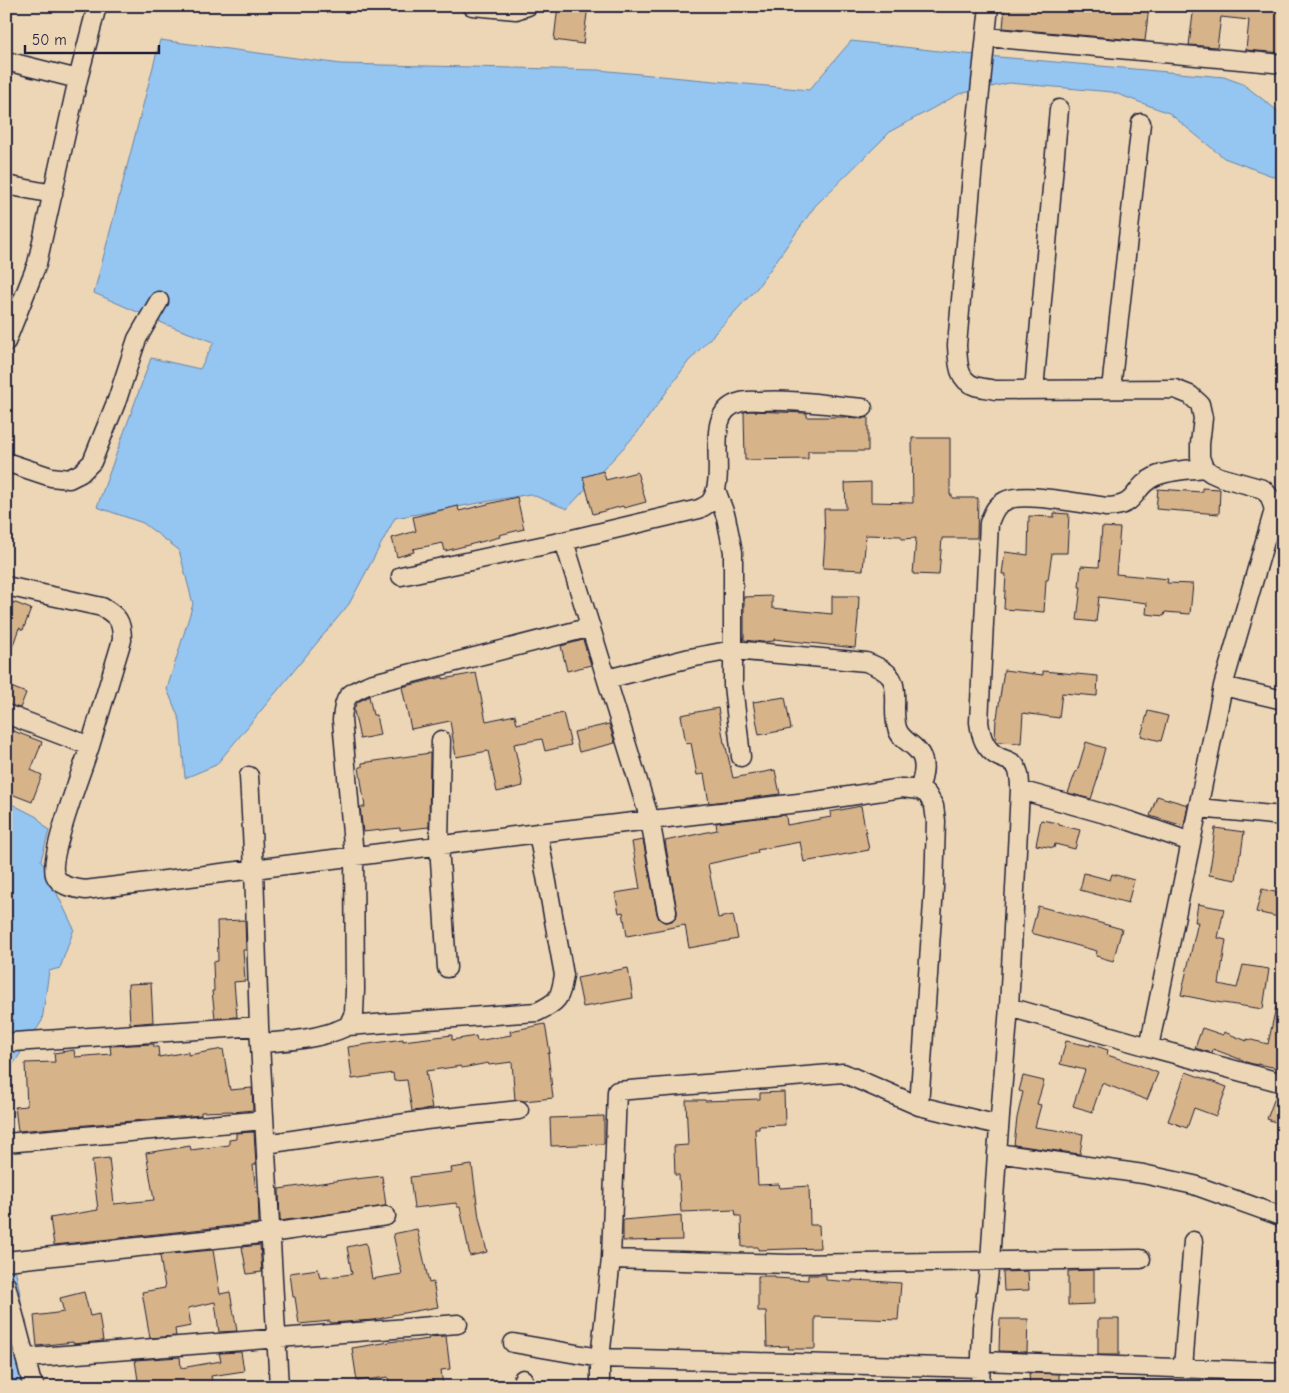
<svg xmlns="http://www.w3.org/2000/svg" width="1289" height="1393" font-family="'Comic Neue',sans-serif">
<rect width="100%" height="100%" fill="#ecd6b5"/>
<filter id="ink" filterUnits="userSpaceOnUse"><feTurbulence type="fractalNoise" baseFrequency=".02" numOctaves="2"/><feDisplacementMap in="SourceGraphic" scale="10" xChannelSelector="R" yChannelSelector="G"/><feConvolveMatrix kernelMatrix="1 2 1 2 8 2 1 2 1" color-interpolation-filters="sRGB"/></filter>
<g filter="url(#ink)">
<!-- water -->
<path fill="#95c5f1" stroke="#6784a8" d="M 160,40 L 341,64 L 598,70 L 809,90 L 851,41 L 965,54 L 1224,77 L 1243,84 L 1283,115 L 1283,180 L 1224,158 L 1169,113 L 1112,92 L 1009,83 L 959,94 L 891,131 L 815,206 L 757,288 L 688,362 L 637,433 L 567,509 L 530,494 L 395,518 L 349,604 L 216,765 L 185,778 L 180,721 L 167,689 L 193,604 L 179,550 L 143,523 L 97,507 L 151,358 L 200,369 L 214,342 L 167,325 L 94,293 Z
M 6,801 L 37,817 L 49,831 L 41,860 L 74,929 L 60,968 L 49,971 L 42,1021 L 8,1072 L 6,1086 Z
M 6,1219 L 21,1300 L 24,1387 L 6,1387 Z"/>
<!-- building -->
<path fill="#d7b389" stroke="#22223b" d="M 558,6 L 588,6 L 583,44 L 554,40 Z
M 1005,6 L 1099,6 L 1127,10 L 1128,6 L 1149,6 L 1145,41 L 1003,28 Z
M 1194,6 L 1283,6 L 1283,53 L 1246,50 L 1249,20 L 1221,17 L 1217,47 L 1189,45 Z
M 749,411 L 807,413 L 807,417 L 846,417 L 862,419 L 868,417 L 868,451 L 808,451 L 808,459 L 745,460 L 744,412 Z
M 912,438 L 950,438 L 950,495 L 952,495 L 952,498 L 978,498 L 977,538 L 942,538 L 939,575 L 913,574 L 916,538 L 902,539 L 901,536 L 866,535 L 863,570 L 823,568 L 825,539 L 824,509 L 846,509 L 845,483 L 871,482 L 871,502 L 913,503 Z
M 603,471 L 606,480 L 637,472 L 646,502 L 624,508 L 623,506 L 593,514 L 583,477 Z
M 1202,488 L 1220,489 L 1219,514 L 1156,509 L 1158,489 L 1202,492 Z
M 517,497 L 524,529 L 499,535 L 500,537 L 445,551 L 443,543 L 413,549 L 414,552 L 397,557 L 392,538 L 416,531 L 413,517 L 458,506 L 459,511 Z
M 1054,513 L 1069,514 L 1067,553 L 1052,553 L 1048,580 L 1046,580 L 1044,612 L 1004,609 L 1006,574 L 1002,574 L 1005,552 L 1028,555 L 1029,516 L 1054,517 Z
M 1102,527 L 1120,528 L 1116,574 L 1168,579 L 1167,583 L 1193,584 L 1190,614 L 1165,612 L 1164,616 L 1146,614 L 1147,603 L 1099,597 L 1096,622 L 1077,620 L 1081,587 L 1079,587 L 1081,566 L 1099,567 Z
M 772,596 L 772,608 L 832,614 L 832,596 L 859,596 L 858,618 L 855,648 L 774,639 L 774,641 L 762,642 L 744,640 L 744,597 Z
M 6,601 L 13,604 L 13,602 L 31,609 L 23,630 L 19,628 L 8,659 L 6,658 Z
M 583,640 L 591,665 L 567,671 L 561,646 Z
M 1004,670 L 1043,675 L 1043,671 L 1098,676 L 1097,696 L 1062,693 L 1059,718 L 1023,713 L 1021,743 L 997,742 L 995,740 L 996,718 L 997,718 Z
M 476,673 L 486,721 L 515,715 L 517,724 L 563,713 L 571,745 L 545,751 L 542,739 L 514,744 L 523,786 L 497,792 L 488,751 L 456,757 L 450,721 L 411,729 L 402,687 L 443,677 L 443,679 Z
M 6,685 L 26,693 L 20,708 L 6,704 Z
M 369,696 L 373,715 L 376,715 L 380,735 L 360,739 L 354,711 L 354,708 L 358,702 Z
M 785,697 L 791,729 L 759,735 L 753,702 Z
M 718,708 L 724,743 L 725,743 L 733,778 L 775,770 L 780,794 L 709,803 L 704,774 L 697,775 L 691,743 L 686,744 L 681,715 Z
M 1148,711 L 1168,716 L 1161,741 L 1141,736 Z
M 609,724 L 615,743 L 579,752 L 574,732 Z
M 6,725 L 12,728 L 11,730 L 42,742 L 31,770 L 42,775 L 32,802 L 6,792 Z
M 1086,742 L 1105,748 L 1097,778 L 1098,778 L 1091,799 L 1068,793 L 1076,771 L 1077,772 Z
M 430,753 L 429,827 L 400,830 L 400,828 L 363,832 L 360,807 L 365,807 L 359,767 L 362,767 L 362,763 Z
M 1157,796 L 1188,805 L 1184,826 L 1150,816 Z
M 861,806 L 869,850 L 804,862 L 800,842 L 757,850 L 758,853 L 708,864 L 718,918 L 733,915 L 738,939 L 689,948 L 685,925 L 627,936 L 623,912 L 619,913 L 615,893 L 640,889 L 632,842 L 643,840 L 657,914 L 659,919 L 664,922 L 668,922 L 674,920 L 677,915 L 677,911 L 665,841 L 717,830 L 716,823 L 784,815 L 786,816 L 787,825 L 831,817 L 830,812 Z
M 1041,820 L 1059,823 L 1059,825 L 1080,830 L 1075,849 L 1055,844 L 1054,848 L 1036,845 Z
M 1215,828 L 1244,832 L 1241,854 L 1240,854 L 1236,880 L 1209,875 L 1213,850 L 1212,850 Z
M 1084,873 L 1110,880 L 1112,874 L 1134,880 L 1128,903 L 1080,890 Z
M 1262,889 L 1283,894 L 1283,918 L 1256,912 Z
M 1198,904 L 1224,909 L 1218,938 L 1226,940 L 1219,984 L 1237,988 L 1243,965 L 1269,969 L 1263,1009 L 1216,1002 L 1181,995 L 1198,922 L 1195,922 Z
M 1038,906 L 1122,929 L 1113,961 L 1096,956 L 1097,951 L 1031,933 Z
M 245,920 L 246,950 L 243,950 L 245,981 L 234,982 L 237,1017 L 215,1018 L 212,991 L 214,991 L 213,962 L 218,961 L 217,921 Z
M 628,968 L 633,998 L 583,1007 L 577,978 Z
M 151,983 L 153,1022 L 130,1024 L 128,984 Z
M 1276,1007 L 1283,1008 L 1283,1069 L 1257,1064 L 1257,1065 L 1242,1061 L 1242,1060 L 1213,1049 L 1212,1053 L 1195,1048 L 1202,1028 L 1223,1035 L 1224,1032 L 1247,1041 L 1247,1039 L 1268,1044 Z
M 545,1024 L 550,1053 L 548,1053 L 553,1098 L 524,1101 L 515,1100 L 512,1062 L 489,1065 L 488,1063 L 462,1068 L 461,1066 L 426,1071 L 432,1109 L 412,1111 L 407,1080 L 394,1081 L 393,1073 L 352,1079 L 348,1047 L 403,1039 L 403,1041 L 452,1035 L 452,1040 L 476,1036 L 477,1041 L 511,1035 L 510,1031 Z
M 1066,1041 L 1090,1046 L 1090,1044 L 1108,1050 L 1107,1055 L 1139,1065 L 1158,1073 L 1147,1100 L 1102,1083 L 1092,1112 L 1073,1106 L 1085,1070 L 1060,1064 Z
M 154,1044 L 154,1047 L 158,1047 L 159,1057 L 188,1052 L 188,1055 L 223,1049 L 230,1090 L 252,1088 L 253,1110 L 233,1112 L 233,1111 L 201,1112 L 201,1115 L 18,1131 L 15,1107 L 27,1106 L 25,1063 L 55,1062 L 54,1053 L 74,1050 L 75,1057 L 111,1054 L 110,1046 Z
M 1186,1072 L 1227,1087 L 1216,1116 L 1194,1108 L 1187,1128 L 1168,1121 Z
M 1023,1076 L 1044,1081 L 1037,1104 L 1041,1105 L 1035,1127 L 1083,1134 L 1080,1154 L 1014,1145 L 1017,1118 L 1023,1092 L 1019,1091 Z
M 784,1092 L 785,1125 L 759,1126 L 759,1129 L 755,1129 L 758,1185 L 779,1184 L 780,1188 L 809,1186 L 810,1225 L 819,1225 L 820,1248 L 758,1250 L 758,1247 L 742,1247 L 741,1216 L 736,1216 L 735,1210 L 681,1212 L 679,1175 L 675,1175 L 674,1146 L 688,1145 L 686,1100 L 705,1100 L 705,1101 L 760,1099 L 760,1093 Z
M 1277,1092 L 1283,1093 L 1283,1125 L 1267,1119 Z
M 604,1116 L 604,1144 L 551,1146 L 550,1118 Z
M 254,1132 L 256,1165 L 253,1165 L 256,1192 L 258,1192 L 259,1223 L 54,1245 L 50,1218 L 98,1210 L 92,1160 L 109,1158 L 114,1204 L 154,1200 L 146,1153 L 190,1146 L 191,1150 L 229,1145 L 229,1140 L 236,1139 L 236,1133 Z
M 472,1165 L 479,1218 L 487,1252 L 470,1256 L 460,1207 L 457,1207 L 456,1203 L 414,1208 L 410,1177 L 452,1172 L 451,1168 Z
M 382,1176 L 386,1206 L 280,1221 L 279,1189 L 356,1178 L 356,1179 Z
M 681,1215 L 682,1240 L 623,1241 L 623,1220 Z
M 417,1229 L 429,1283 L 433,1282 L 438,1307 L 392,1315 L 392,1316 L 373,1320 L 331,1323 L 330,1321 L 299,1324 L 295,1297 L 293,1297 L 290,1273 L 318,1269 L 320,1278 L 352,1274 L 347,1247 L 366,1243 L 372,1279 L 402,1274 L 393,1234 Z
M 260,1245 L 262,1272 L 247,1274 L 242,1247 Z
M 213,1250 L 220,1294 L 230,1292 L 237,1331 L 219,1332 L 215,1302 L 188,1308 L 191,1326 L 175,1329 L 176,1336 L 150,1338 L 142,1292 L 165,1288 L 160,1255 Z
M 1094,1270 L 1094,1304 L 1068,1305 L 1068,1271 Z
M 1028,1271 L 1029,1290 L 1004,1291 L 1003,1272 Z
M 808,1275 L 826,1275 L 826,1280 L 852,1282 L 852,1280 L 871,1281 L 901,1283 L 898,1320 L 815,1317 L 815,1349 L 788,1349 L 789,1346 L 767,1347 L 766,1311 L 758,1311 L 758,1276 L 775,1276 L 775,1278 L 808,1280 Z
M 84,1292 L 90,1316 L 99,1314 L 103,1341 L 74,1344 L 73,1342 L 37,1346 L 34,1316 L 64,1312 L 60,1298 Z
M 1000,1319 L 1028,1319 L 1027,1352 L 999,1351 Z
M 1098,1319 L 1119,1319 L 1119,1355 L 1098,1355 Z
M 446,1336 L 450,1369 L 441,1370 L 443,1387 L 390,1387 L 388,1377 L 357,1381 L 352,1348 L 396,1341 L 414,1341 L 429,1339 L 428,1337 Z
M 241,1352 L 244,1371 L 211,1376 L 213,1387 L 139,1387 L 135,1360 L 180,1357 L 181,1368 L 221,1361 L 219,1353 Z
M 1029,1373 L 1059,1374 L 1059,1387 L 1030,1387 Z"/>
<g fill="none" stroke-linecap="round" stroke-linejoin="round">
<defs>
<path id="minor" d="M 472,6 L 516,10 L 528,6
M 986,37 L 1283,64
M 6,61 L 78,79
M 6,185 L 53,194
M 6,342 L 37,264 L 78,79 L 97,6
M 1111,389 L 1141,123
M 1034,390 L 1059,109
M 6,462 L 51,477 L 69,479 L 81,473 L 92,462 L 117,400 L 137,339 L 159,301
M 716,490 L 726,517 L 733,552 L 733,685 L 741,757
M 564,541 L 699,509 C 703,507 709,504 711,501 C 730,473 699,412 741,402 C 747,400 754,401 760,401 C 794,399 829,405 863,408
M 401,576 L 564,541 L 650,820 L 667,912
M 6,586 L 102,607 C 118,616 122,621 122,640 L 90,746
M 607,679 L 690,658 L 733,650 L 866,662 C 894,673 896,679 895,708 C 895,715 895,721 897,728 C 900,739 910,742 917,750 C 928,761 923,777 919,790
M 1223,686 L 1283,700
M 6,714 L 90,746 C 83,768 48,857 55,875 C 60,887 74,888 85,890 L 254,869 L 538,833 L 816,801 L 902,788 L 919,790 L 927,794 L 934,806 L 936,821 L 934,888 L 919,1106 L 999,1125
M 441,740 L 439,845 L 447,968
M 249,776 L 254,869 L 259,1026 L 279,1387
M 1020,790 L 1130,821 L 1191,842
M 1198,808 L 1283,816
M 1009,1007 L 1020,790 C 1020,782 1020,770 1014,764 C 1011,761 1003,759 999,757 C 985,750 981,737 979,722 L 989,523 C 993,513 995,506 1005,501 C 1021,491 1085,504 1106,507 C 1140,506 1131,488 1154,477 C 1168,470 1188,470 1204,468
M 348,1026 L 537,1012 C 559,1001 560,999 564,975 L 538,833
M 14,1042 L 259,1026
M 260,1043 C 291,1041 320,1039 348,1026 L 354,1013 L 355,990 L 354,856 L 342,720 C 344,694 348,694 370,684 L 591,627
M 1149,1047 L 1283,1083
M 6,1143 L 264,1120
M 266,1144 L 426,1120 L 519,1110
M 997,1153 L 1143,1174 L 1194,1185 L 1283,1217
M 611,1259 L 789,1264 L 1141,1259
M 6,1261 L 270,1233 L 386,1216
M 6,1285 L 31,1380 L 35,1387
M 513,1343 L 600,1358 L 981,1368
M 26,1358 L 458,1324
M 981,1361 L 1283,1372
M 1183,1368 L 1193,1241
M 523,1379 L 523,1387
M 600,1387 L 600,1358 L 611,1259 L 617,1091 L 843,1073 L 919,1106
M 980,1387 L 982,1327 L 990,1262 L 997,1153 L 1009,1007 L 1149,1047 L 1223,686 L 1274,510 L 1270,497 L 1263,489 L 1220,477 L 1211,473 L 1204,468 L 1200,457 L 1200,444 L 1203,418 L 1200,404 L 1190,395 L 1175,389 L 995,390 C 988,388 981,388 975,386 C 957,380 958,361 957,345 L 976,130 L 989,6"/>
</defs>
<!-- minor casing -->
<use href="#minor" stroke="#22223b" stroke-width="21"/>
<!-- minor -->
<use href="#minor" stroke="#ecd6b5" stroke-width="18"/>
</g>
</g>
<!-- margin -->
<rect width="1289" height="1393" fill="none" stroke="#ecd6b5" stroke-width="25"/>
<rect x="12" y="12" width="1264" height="1368" fill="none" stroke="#22223b" stroke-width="2" filter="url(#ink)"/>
<!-- scale -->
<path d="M25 45v8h134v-8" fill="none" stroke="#22223b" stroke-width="2.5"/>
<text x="32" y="45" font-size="15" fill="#22223b" stroke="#ecd6b5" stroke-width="4" paint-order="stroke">50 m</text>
</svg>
